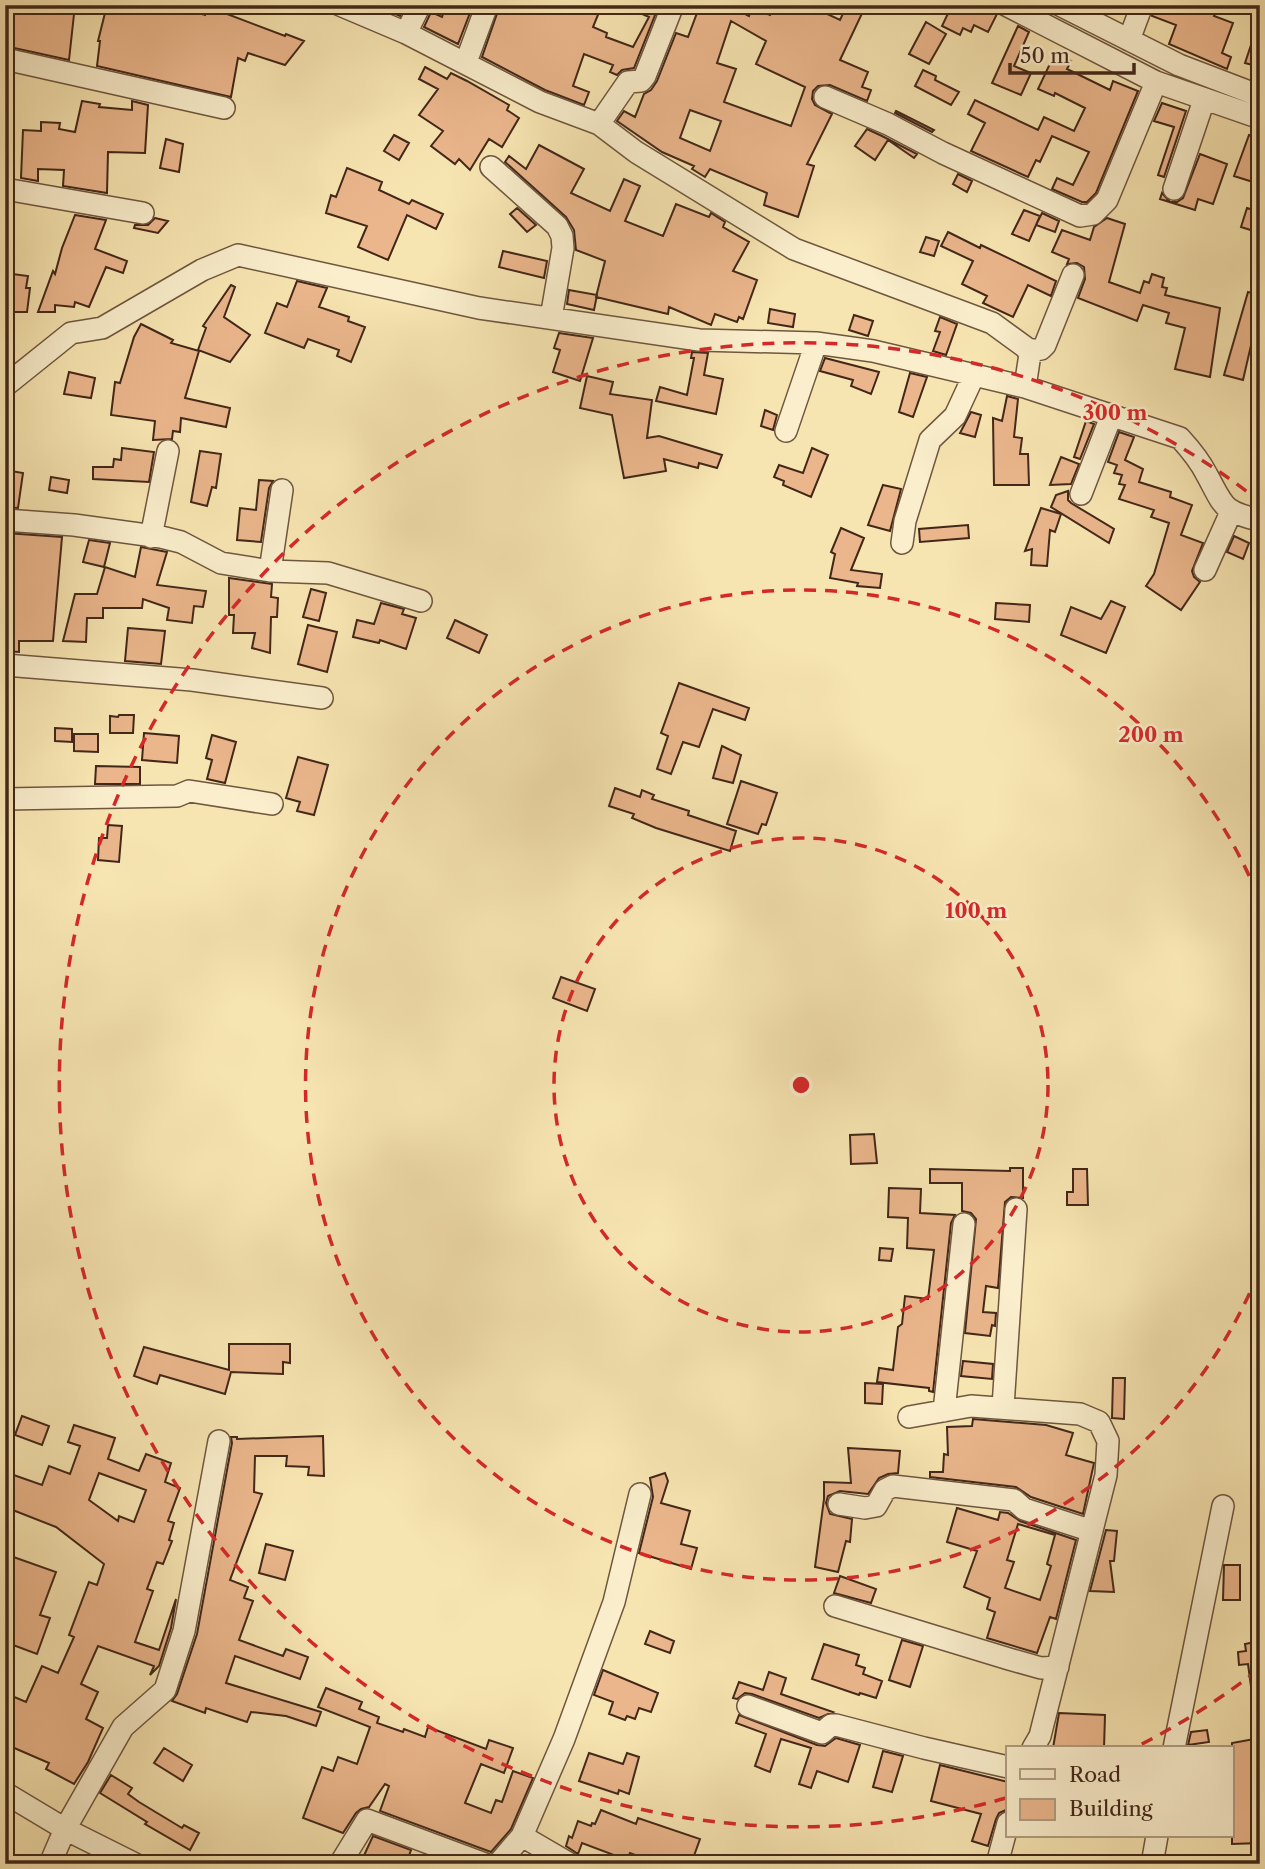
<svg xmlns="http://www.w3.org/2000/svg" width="1265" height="1869" font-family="'Libre Caslon Text',serif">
<rect width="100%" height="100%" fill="#f7e5b1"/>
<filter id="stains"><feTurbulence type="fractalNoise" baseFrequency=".00286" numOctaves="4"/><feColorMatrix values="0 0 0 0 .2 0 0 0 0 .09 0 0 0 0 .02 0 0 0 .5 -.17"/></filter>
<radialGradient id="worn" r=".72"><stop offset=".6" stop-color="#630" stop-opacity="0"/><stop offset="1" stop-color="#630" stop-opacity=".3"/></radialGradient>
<!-- building -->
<path fill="#ebb68c" stroke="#422719" stroke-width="2" fill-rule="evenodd" d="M 5,5 L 75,5 L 69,60 L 5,46 Z
M 107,5 L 122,5 L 136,10 L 137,6 L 148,10 L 149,5 L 172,5 L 205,15 L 206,6 L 285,36 L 286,34 L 304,41 L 285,65 L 248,53 L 245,61 L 238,58 L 231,97 L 97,66 L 100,41 L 98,41 Z
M 374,5 L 405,5 L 400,16 Z
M 446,5 L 473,5 L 458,44 L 424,27 L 431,12 L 442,17 Z
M 500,5 L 515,9 L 516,5 L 602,5 L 593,27 L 607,33 L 606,37 L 633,47 L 649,17 L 622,5 L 659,5 L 634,68 L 622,70 L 617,75 L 610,72 L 613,65 L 584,54 L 573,86 L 589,92 L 584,105 L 545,90 L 482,57 Z
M 700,5 L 727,5 L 749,16 L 751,8 L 770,15 L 774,5 L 808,5 L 840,20 L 847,5 L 866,5 L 840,60 L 868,72 L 862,87 L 871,90 L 867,101 L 830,85 L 818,86 L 813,91 L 812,99 L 815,105 L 832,114 L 807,164 L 814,166 L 798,217 L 764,205 L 767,193 L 710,169 L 705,177 L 692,169 L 694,166 L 662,152 L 617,121 L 624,111 L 635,117 L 644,94 L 651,90 L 657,81 L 676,33 L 688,37 ZM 731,21 L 766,41 L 756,64 L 805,87 L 791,126 L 724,102 L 736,69 L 717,63 ZM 690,110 L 721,121 L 710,151 L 680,138 Z
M 952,5 L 981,5 L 997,14 L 988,32 L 974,25 L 971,32 L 963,28 L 960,35 L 942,26 Z
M 1155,5 L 1207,5 L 1217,9 L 1214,16 L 1233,23 L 1222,53 L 1231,57 L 1227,69 L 1169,44 L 1176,25 L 1152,16 Z
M 926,22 L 946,34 L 929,64 L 909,54 Z
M 1018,26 L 1029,32 L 1014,66 L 1031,73 L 1021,95 L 992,83 Z
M 1257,27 L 1260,27 L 1260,67 L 1245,63 Z
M 1055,53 L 1071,61 L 1067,69 L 1110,90 L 1113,81 L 1138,91 L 1096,193 L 1087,202 L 1082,202 L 1052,189 L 1057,178 L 1073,185 L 1089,152 L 1052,136 L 1040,162 L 1036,160 L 1028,177 L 971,151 L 985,123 L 968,114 L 975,100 L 1038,130 L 1044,117 L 1074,131 L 1085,108 L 1055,93 L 1054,96 L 1038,89 Z
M 425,67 L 447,79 L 451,73 L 467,81 L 509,105 L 507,110 L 519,118 L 502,147 L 489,139 L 470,170 L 459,159 L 455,164 L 431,146 L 443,131 L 419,115 L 438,89 L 419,79 Z
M 923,70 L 936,76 L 935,80 L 959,92 L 951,105 L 915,86 Z
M 82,101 L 100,104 L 99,107 L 132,110 L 132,101 L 148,105 L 145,153 L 108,152 L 107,193 L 63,186 L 64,170 L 38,169 L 38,181 L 21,178 L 23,130 L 41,131 L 41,122 L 60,123 L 59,129 L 75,132 Z
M 1162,103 L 1186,111 L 1164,177 L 1158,175 L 1174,127 L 1154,121 Z
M 896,111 L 934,130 L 932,132 L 895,113 Z
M 867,129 L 882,136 L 917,154 L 914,158 L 888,140 L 875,160 L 855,146 Z
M 394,135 L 409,143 L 399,160 L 384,151 Z
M 1249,135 L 1260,139 L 1260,163 L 1253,182 L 1234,176 Z
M 166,139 L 183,144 L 179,172 L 160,168 Z
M 539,145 L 584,169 L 571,193 L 610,211 L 624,179 L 640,186 L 625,221 L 663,236 L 676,204 L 709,217 L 711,213 L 725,222 L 723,227 L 749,242 L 733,271 L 757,280 L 743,319 L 739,317 L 737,322 L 715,314 L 711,325 L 669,307 L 668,314 L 596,297 L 605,261 L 576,250 L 574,230 L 566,217 L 505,162 L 509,156 L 526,169 Z
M 1200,154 L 1227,164 L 1213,204 L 1198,199 L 1195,210 L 1160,199 L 1162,193 L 1170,202 L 1177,202 L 1183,198 Z
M 347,168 L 382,182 L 379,190 L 409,204 L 412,200 L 443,214 L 436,229 L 407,215 L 388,260 L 358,247 L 367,226 L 326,213 L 331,195 L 336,197 Z
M 958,174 L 972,181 L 967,192 L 953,184 Z
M 517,208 L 536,225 L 527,232 L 510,214 Z
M 1247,208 L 1260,212 L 1260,233 L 1241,227 Z
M 1024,210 L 1040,216 L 1029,241 L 1012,234 Z
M 1042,213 L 1059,221 L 1055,232 L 1036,225 Z
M 75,215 L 106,220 L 95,249 L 127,261 L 123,273 L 106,267 L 89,307 L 75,302 L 74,307 L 55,305 L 55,312 L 38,312 L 53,271 L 55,274 L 62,248 Z
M 155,218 L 168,221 L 158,233 L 134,228 L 135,225 L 148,225 Z
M 1107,218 L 1125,224 L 1109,282 L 1140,293 L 1144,281 L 1149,283 L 1152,274 L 1164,278 L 1162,287 L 1167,288 L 1165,295 L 1220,308 L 1210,377 L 1175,369 L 1185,328 L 1166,323 L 1169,313 L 1143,305 L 1137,321 L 1078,298 L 1085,279 L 1084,267 L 1077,263 L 1067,264 L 1069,259 L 1052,252 L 1062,230 L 1090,240 L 1094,227 Z
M 948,232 L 980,248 L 981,245 L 1056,281 L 1051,296 L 1028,285 L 1013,317 L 983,303 L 987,296 L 962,284 L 973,261 L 941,246 Z
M 926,237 L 939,241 L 934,256 L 920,252 Z
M 503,251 L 547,261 L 544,278 L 499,267 Z
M 5,273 L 28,276 L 26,288 L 30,288 L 27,312 L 5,312 Z
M 297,281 L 327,288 L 319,307 L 349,317 L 348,321 L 365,327 L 351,362 L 337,356 L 339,350 L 308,339 L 304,348 L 265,333 L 277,303 L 287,307 Z
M 231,285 L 235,287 L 224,317 L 250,335 L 230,362 L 198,350 L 206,328 L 203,326 Z
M 569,290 L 597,295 L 594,310 L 567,304 Z
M 1248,292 L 1256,294 L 1252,325 L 1260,327 L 1260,343 L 1252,341 L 1243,380 L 1224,375 Z
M 770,309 L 795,314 L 793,327 L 768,323 Z
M 854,315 L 873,321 L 868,336 L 849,330 Z
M 940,317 L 957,324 L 946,355 L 933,351 L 940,332 L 935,331 Z
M 141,324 L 173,340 L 171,343 L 199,351 L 185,398 L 230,408 L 226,427 L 181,418 L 180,432 L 173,431 L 172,439 L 153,440 L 155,421 L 111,415 L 115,382 L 120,383 L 134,337 Z
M 559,333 L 593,338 L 580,381 L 553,372 L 560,350 L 554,348 Z
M 692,352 L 708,353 L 704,375 L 723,379 L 716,414 L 656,401 L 660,387 L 687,395 L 694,358 L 691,358 Z
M 825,358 L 879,372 L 871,394 L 851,386 L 853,380 L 820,371 Z
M 69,372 L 95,378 L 91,398 L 64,394 Z
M 910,373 L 927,377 L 913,417 L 899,412 Z
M 587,376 L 613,382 L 610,394 L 652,400 L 647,438 L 659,436 L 722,455 L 717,468 L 699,463 L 698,468 L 664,459 L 666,471 L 624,478 L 612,415 L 580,408 Z
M 1007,396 L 1018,399 L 1014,437 L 1022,438 L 1020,454 L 1028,454 L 1029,485 L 994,485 L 993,418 L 1002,421 Z
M 765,410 L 777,415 L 773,430 L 761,426 Z
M 971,412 L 981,415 L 975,437 L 960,433 Z
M 1086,421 L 1094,424 L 1080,459 L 1074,457 Z
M 1119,432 L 1134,437 L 1125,460 L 1143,469 L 1139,482 L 1171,492 L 1170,497 L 1192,505 L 1181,535 L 1203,543 L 1192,571 L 1194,577 L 1200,582 L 1181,610 L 1146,586 L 1154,574 L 1169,523 L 1151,517 L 1154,510 L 1119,499 L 1125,485 L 1119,484 L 1122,475 L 1114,473 L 1117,465 L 1108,462 Z
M 122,448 L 154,452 L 149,482 L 93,479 L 93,467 L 113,467 L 114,459 L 121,460 Z
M 812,448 L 828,455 L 811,497 L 783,485 L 784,481 L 774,477 L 779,465 L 803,473 Z
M 200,451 L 221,454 L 216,488 L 212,487 L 207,506 L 191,502 Z
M 1061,457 L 1079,464 L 1071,484 L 1050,485 Z
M 5,470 L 23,473 L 18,508 L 5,507 Z
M 51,477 L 69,480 L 67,493 L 49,490 Z
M 259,480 L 273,481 L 269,488 L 261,542 L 237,540 L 240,508 L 256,510 Z
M 883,485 L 901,489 L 890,531 L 868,525 Z
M 1068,491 L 1068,500 L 1071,503 L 1114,529 L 1109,543 L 1051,507 L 1056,495 Z
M 1041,508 L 1061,514 L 1055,532 L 1050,530 L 1047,566 L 1031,565 L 1032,549 L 1025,551 Z
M 968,525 L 969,538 L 920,542 L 919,529 Z
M 841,528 L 864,538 L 851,570 L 882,574 L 880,588 L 857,586 L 858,583 L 830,578 L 835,554 L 831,552 Z
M 5,533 L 62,537 L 53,641 L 19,641 L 19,652 L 5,651 Z
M 1234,536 L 1249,543 L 1243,559 L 1227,552 Z
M 89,540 L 110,543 L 104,567 L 83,562 Z
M 141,547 L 167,552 L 157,585 L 206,591 L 203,607 L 194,606 L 192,623 L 167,620 L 169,608 L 143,599 L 142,608 L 103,608 L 103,618 L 87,618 L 86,642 L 63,641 L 75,594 L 97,594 L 105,567 L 135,577 Z
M 229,578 L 272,584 L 271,597 L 278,598 L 277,617 L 271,617 L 270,653 L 252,648 L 255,633 L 233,633 L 234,615 L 229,615 Z
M 311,589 L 326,593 L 319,621 L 303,617 Z
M 1111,601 L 1125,607 L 1106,653 L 1061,635 L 1071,607 L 1101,619 Z
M 381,603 L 404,609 L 402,614 L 416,618 L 406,649 L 380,640 L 379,643 L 353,637 L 357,620 L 374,624 Z
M 996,603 L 1030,605 L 1029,622 L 995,619 Z
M 455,620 L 487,635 L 479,653 L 447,638 Z
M 308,625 L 337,632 L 327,672 L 298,664 Z
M 128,628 L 165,631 L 161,664 L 125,661 Z
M 679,683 L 749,708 L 745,720 L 713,709 L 699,747 L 683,742 L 671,774 L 657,769 L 668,736 L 661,733 Z
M 119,715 L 134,715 L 133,733 L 110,733 L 110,716 L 118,717 Z
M 55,728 L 72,729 L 72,742 L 55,741 Z
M 144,733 L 179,736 L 177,763 L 142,760 Z
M 74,734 L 98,734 L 98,752 L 74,751 Z
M 212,735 L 236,742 L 225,783 L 207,779 L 212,760 L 206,758 Z
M 722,746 L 741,755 L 733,783 L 713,778 Z
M 298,757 L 328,765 L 314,815 L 297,811 L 300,802 L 286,798 Z
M 96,766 L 140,767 L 140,784 L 95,784 Z
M 741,781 L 777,793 L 766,825 L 762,824 L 758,834 L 727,824 Z
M 615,788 L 640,797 L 642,790 L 654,795 L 652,799 L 689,811 L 688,815 L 736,831 L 730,851 L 656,828 L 632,818 L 634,814 L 609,806 Z
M 108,825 L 122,826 L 119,862 L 98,860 L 99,838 L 107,838 Z
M 561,977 L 595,989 L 587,1011 L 553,998 Z
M 874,1134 L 877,1163 L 851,1164 L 850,1135 Z
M 1010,1168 L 1023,1168 L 1023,1198 L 1011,1197 L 1005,1202 L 998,1288 L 986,1286 L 983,1312 L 996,1313 L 995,1326 L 992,1325 L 990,1336 L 965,1333 L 976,1219 L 971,1213 L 962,1211 L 962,1183 L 930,1183 L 930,1169 L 1010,1171 Z
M 1073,1169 L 1087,1169 L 1088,1205 L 1067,1205 L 1067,1192 L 1073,1192 Z
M 889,1188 L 921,1189 L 920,1213 L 955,1215 L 951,1223 L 933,1392 L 929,1391 L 929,1388 L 877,1382 L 879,1368 L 893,1370 L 898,1327 L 902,1324 L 905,1296 L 928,1299 L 934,1250 L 907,1248 L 908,1218 L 888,1217 Z
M 880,1248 L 893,1249 L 891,1261 L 879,1260 Z
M 229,1344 L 290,1344 L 290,1363 L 283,1362 L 283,1374 L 231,1372 L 225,1394 L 160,1375 L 157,1384 L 134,1376 L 144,1347 L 229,1370 Z
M 963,1361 L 993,1364 L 992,1379 L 961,1376 Z
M 1113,1378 L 1125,1378 L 1124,1419 L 1112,1418 Z
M 865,1383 L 883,1384 L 882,1404 L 865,1403 Z
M 22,1416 L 49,1426 L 42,1445 L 15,1435 Z
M 973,1419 L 1046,1425 L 1073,1433 L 1066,1455 L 1094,1463 L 1083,1514 L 1031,1497 L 1016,1487 L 930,1477 L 930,1472 L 943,1472 L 944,1454 L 948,1455 L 947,1427 L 972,1426 Z
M 74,1425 L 115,1438 L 108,1459 L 139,1471 L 146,1454 L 171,1463 L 165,1482 L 180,1488 L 168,1521 L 174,1523 L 169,1540 L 172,1541 L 163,1564 L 157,1562 L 147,1589 L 153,1591 L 135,1642 L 159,1650 L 176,1599 L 171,1628 L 159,1666 L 150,1675 L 154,1666 L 98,1646 L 81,1684 L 98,1692 L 86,1719 L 103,1728 L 88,1762 L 74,1784 L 46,1769 L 49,1763 L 5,1744 L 5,1693 L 26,1702 L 42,1666 L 58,1673 L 74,1637 L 69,1635 L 89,1582 L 97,1585 L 104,1564 L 56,1527 L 5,1507 L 5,1472 L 42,1485 L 49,1466 L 70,1474 L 80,1446 L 68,1442 ZM 99,1473 L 146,1490 L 134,1522 L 119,1516 L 118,1521 L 89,1500 Z
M 323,1436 L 324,1476 L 308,1475 L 309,1467 L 286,1466 L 287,1456 L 255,1456 L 254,1492 L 262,1494 L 230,1580 L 248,1587 L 244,1598 L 253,1601 L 239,1640 L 283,1656 L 286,1649 L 308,1657 L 300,1679 L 235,1656 L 226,1683 L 321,1712 L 316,1726 L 286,1716 L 251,1712 L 247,1722 L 206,1708 L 205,1713 L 172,1701 L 177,1694 L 197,1634 L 232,1443 L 231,1437 L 237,1437 L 237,1439 Z
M 848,1448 L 900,1451 L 898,1473 L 888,1474 L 879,1478 L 868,1494 L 840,1491 L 828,1496 L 826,1503 L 830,1514 L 852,1519 L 850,1542 L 846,1541 L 838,1572 L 815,1567 L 824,1499 L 824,1482 L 851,1483 Z
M 665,1473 L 668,1481 L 661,1503 L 690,1511 L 681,1544 L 697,1548 L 691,1569 L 639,1553 L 653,1497 L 650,1478 Z
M 957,1508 L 998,1520 L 1000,1512 L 1008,1513 L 1020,1521 L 1076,1540 L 1056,1619 L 1050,1617 L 1037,1653 L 987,1638 L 995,1612 L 987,1609 L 990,1598 L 964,1587 L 977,1551 L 947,1542 ZM 1018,1524 L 1055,1535 L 1047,1564 L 1051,1566 L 1040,1600 L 1005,1588 L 1014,1562 L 1007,1560 Z
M 1106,1530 L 1117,1531 L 1114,1561 L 1110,1561 L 1114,1592 L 1090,1591 Z
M 266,1544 L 293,1551 L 285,1580 L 259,1573 Z
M 5,1554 L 56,1572 L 40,1615 L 50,1618 L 37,1654 L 5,1642 Z
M 1224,1565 L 1240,1565 L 1240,1600 L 1223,1600 Z
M 840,1576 L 876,1589 L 871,1603 L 834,1593 Z
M 650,1631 L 674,1641 L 670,1653 L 645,1644 Z
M 902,1640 L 923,1646 L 910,1687 L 889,1680 Z
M 1260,1641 L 1260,1693 L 1252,1694 L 1248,1664 L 1239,1665 L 1238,1652 L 1246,1651 L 1245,1644 Z
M 824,1644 L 859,1655 L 856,1665 L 865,1668 L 863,1674 L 882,1681 L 876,1698 L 860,1693 L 859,1695 L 812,1679 Z
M 603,1670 L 658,1693 L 651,1712 L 639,1708 L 635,1719 L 627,1716 L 625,1720 L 609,1714 L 613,1702 L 594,1695 Z
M 769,1672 L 786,1678 L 781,1694 L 833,1712 L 819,1718 L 752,1694 L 745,1693 L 737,1699 L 733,1698 L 739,1682 L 763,1690 Z
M 326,1688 L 362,1702 L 359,1709 L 379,1717 L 377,1723 L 403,1732 L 404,1729 L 425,1737 L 428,1727 L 486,1749 L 489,1740 L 513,1748 L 504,1773 L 481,1764 L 465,1803 L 491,1813 L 496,1800 L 502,1802 L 513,1771 L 533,1778 L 511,1829 L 491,1852 L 380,1811 L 389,1786 L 385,1784 L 369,1807 L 361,1809 L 356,1813 L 343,1833 L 303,1818 L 322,1767 L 333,1771 L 338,1757 L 357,1764 L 370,1727 L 318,1707 Z
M 1059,1713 L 1105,1715 L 1104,1748 L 1053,1748 Z
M 739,1715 L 817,1745 L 825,1746 L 836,1738 L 860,1745 L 848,1782 L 817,1771 L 811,1788 L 799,1784 L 811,1748 L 781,1739 L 770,1772 L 755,1766 L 766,1734 L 736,1723 Z
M 1207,1730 L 1209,1742 L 1188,1745 L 1191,1732 Z
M 1260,1738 L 1260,1843 L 1232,1844 L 1232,1743 Z
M 164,1748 L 192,1765 L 183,1781 L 154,1763 Z
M 883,1751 L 903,1756 L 892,1792 L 873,1787 Z
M 589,1753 L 623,1764 L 627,1753 L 639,1757 L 629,1794 L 619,1790 L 618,1794 L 579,1781 Z
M 940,1765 L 1008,1782 L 1006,1810 L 999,1813 L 996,1819 L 988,1846 L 972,1841 L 981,1814 L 931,1801 Z
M 111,1775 L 132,1788 L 128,1794 L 139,1802 L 182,1828 L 184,1825 L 199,1833 L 190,1850 L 145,1824 L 147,1822 L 100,1793 Z
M 601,1810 L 636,1824 L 638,1818 L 700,1839 L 691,1864 L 681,1864 L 664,1858 L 662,1864 L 659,1864 L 630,1853 L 625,1864 L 610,1864 L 614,1855 L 582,1843 L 578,1854 L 566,1846 L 569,1836 L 572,1838 L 578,1821 L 591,1826 L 592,1823 L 595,1824 Z
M 373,1836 L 411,1850 L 406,1864 L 360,1864 Z"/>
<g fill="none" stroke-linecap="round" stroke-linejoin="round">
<defs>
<path id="minor" d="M 340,5 L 406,33 L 540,102 L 599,124 L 636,152 L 794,249 L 992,323 L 1025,347 L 1030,354 L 1025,387
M 1006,5 L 1156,82 L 1260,118
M 1060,5 L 1179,65 L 1260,96
M 406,33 L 420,5
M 1129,40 L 1142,5
M 5,59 L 224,108
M 466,62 L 487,5
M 825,97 L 888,124 L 943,153 L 1080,216 L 1093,214 L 1107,200 L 1156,82
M 599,124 L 628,82 L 641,81 L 645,76 L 673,5
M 491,167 L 557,226 L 562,236 L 563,248 L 551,318
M 5,189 L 143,213
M 1174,189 L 1204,100
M 1028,351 L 1041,349 L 1045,345 L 1073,275
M 5,386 L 71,333 L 102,328 L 202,270 L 238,255 L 479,308 L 699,340 L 816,343 L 873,351 L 1025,387 L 1180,438 C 1191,450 1200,461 1207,475 C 1224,506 1222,512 1260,520
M 786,431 L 816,343
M 1081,494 L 1112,414
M 5,520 L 74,525 L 161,537 L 181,542 L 221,563 L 270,571 L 328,573 L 421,601
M 151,537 L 168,451
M 902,543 L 905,521 L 930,440 L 955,416 L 974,375
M 1205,570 L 1231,512
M 270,571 L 282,490
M 5,665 L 192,680 L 322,698
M 5,799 L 177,796 L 189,791 L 272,804
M 1003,1407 L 1016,1209
M 944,1411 L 964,1224
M 909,1417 L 971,1406 L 1080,1414 L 1099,1422 L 1108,1441 L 1106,1475 L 1040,1736 L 1033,1748
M 839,1504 L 865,1508 L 876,1506 L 885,1490 L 893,1486 L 1014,1500 L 1024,1509 L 1092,1531
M 835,1606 L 1009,1659 L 1041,1668 L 1058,1667
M 748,1706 L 822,1733 L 831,1725 L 836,1725 L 924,1748 L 1008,1767
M 1174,1748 L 1223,1506
M 5,1793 L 65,1829 L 135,1864
M 522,1836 L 570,1864
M 50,1864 L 65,1829 L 123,1727 L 165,1690 L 184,1631 L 219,1441
M 340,1864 L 367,1820 L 485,1864
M 498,1864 L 522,1836 L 564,1739 L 614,1602 L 640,1494
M 997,1864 L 1008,1823
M 1152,1864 L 1157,1836"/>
</defs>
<!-- minor casing -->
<use href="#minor" stroke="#6f563f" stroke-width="24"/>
<!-- minor -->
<use href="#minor" stroke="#faeecc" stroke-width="21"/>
</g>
<!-- distance rings -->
<g fill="none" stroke="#d62828" stroke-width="3.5" stroke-dasharray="12 9">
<circle cx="801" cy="1085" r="247"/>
<path d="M1258 1274A495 495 0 1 1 1258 896"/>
<path d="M1258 1670A742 742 0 0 1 1138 1746M1006 1798A742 742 0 1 1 1258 500"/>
</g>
<circle cx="801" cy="1085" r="10" fill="#d62828" stroke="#faeecc" stroke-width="3.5"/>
<g font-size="21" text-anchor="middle" font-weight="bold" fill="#d62828" stroke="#faeecc" stroke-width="5" stroke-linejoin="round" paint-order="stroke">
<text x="1115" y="420">300 m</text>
<text x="1151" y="742">200 m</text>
<text x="976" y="918">100 m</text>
</g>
<!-- margin -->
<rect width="1265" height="1869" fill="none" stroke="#f7e5b1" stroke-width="28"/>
<rect x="7" y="7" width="1251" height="1855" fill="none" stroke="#422719" stroke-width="3.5"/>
<rect x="14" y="14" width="1237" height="1841" fill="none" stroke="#422719" stroke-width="2"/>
<!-- legend -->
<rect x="1006" y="1746" width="228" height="91" fill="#faeecc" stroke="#b09e84" stroke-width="2"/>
<rect x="1020" y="1769" width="35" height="10" fill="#faeecc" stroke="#b09e84" stroke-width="2"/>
<text x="1069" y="1782" font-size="21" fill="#422719">Road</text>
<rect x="1020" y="1799" width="35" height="21" fill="#ebb68c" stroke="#b09e84" stroke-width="2"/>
<text x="1069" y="1816" font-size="21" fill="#422719">Building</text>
<!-- scale -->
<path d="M1010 63v10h124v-10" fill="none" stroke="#422719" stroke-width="3.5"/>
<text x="1020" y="63" font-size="21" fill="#422719" stroke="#faeecc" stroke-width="5" paint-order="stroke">50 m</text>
<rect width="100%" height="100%" filter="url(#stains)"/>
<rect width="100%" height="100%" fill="url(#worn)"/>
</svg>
